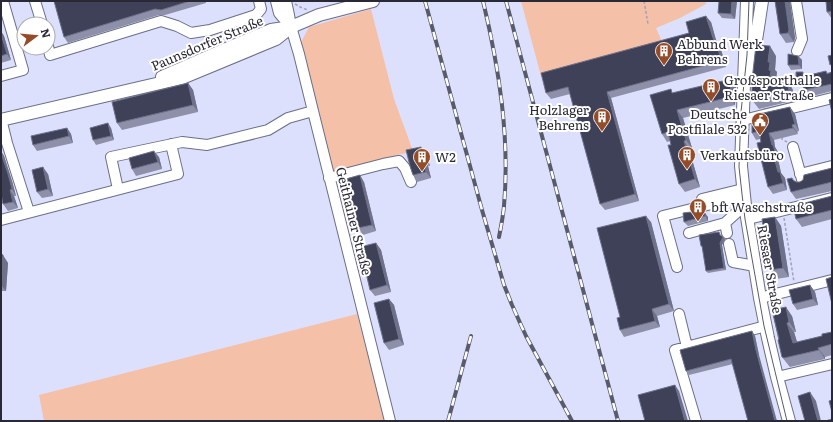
<svg xmlns="http://www.w3.org/2000/svg" width="833" height="422" font-family="Literata,serif">
<rect width="100%" height="100%" fill="#dde0fd"/>
<!-- green -->
<path fill="#f4c0a7" d="M 521,1 L 706,1 L 706,4 L 680,18 L 656,28 L 664,46 L 629,53 L 541,76 Z
M 371,9 L 394,99 L 413,151 L 331,173 L 299,46 L 309,27 Z
M 357,314 L 385,421 L 44,421 L 39,395 Z"/>
<g fill="none" stroke-linecap="round" stroke-linejoin="round">
<defs>
<path id="minor" d="M 35,1 L 42,24
M 276,1 L 279,13 L 291,27
M 286,1 L 289,15 L 291,27 L 299,54 L 313,111 L 390,421
M 796,1 L 802,39 L 797,51
M 48,46 L 50,55 L 161,21 L 177,26 L 191,33 L 210,30 L 256,15 L 261,9 L 259,1
M 1,76 L 23,70 L 3,1
M 1,119 L 7,143 L 29,212
M 743,120 L 832,98
M 793,147 L 803,183
M 800,174 L 832,166
M 329,178 L 383,164 L 399,161 L 405,168 L 411,182
M 118,189 L 111,157 L 182,142 L 207,145 L 268,130 L 288,118 L 313,111
M 702,199 L 743,189
M 748,219 L 832,198
M 1,220 L 178,174 L 171,144
M 689,233 L 725,223
M 727,233 L 725,223 L 745,205
M 729,244 L 733,262 L 755,266
M 677,267 L 663,216 L 744,196
M 760,298 L 832,280
M 679,314 L 687,347
M 777,377 L 832,364
M 696,421 L 675,350 L 766,326"/>
<path id="major" d="M 747,1 L 741,166 L 745,205 L 760,298 L 768,338 L 777,377 L 789,421
M 751,72 L 759,21 L 762,1
M 162,77 L 219,52 L 271,30 L 291,27 L 319,15 L 373,1
M 1,120 L 182,78 L 276,39 L 291,27"/>
</defs>
<!-- minor casing -->
<use href="#minor" stroke="#6b6e87" stroke-width="12"/>
<!-- major casing -->
<use href="#major" stroke="#6b6e87" stroke-width="14"/>
<!-- path -->
<path stroke="#9fa2b8" stroke-width="1.5" stroke-dasharray="3 2" stroke-linecap="butt" d="M 644,1 L 648,24
M 295,4 L 302,8 L 308,10
M 782,137 L 782,139 L 787,142
M 784,218 L 794,282"/>
<!-- minor -->
<use href="#minor" stroke="#fff" stroke-width="10"/>
<!-- major -->
<use href="#major" stroke="#fff" stroke-width="12"/>
<!-- tram -->
<path stroke="#595b6b" stroke-width="1" d="M 749,1 L 747,55 L 741,112 L 739,167 L 742,194 L 745,219 L 764,326 L 787,421"/>
<defs>
<path id="rail" d="M 425,1 L 482,210 L 504,285 L 512,305 L 526,336 L 572,421
M 483,1 C 499,68 510,137 504,206 C 503,217 501,227 499,237
M 506,1 L 618,421
M 448,421 L 471,336"/>
</defs>
<!-- rail casing -->
<use href="#rail" stroke="#595b6b" stroke-width="4"/>
<!-- rail -->
<use href="#rail" stroke="#fff" stroke-width="2.5" stroke-dasharray="8" stroke-linecap="butt"/>
</g>
<!-- wall -->
<path fill="#8e90aa" d="M 54,1 L 206,1 L 206,3 L 165,15 L 159,15 L 68,43 L 64,37 Z
M 737,1 L 735,19 L 722,18 L 718,13 Z
M 775,1 L 790,1 L 795,38 L 794,42 L 786,43 L 780,34 Z
M 832,1 L 832,19 L 827,12 Z
M 711,22 L 716,40 L 720,46 L 726,67 L 611,98 L 639,201 L 605,210 L 600,204 L 570,94 L 551,99 L 546,93 L 689,33 Z
M 1,31 L 4,36 L 11,60 L 1,63 Z
M 776,56 L 775,70 L 777,72 L 776,79 L 777,80 L 792,88 L 796,100 L 759,109 L 752,100 Z
M 798,56 L 802,60 L 802,69 L 791,70 L 788,65 Z
M 832,72 L 832,91 L 809,97 L 804,90 L 802,81 L 798,81 L 796,79 L 804,74 L 805,76 Z
M 731,79 L 736,87 L 735,105 L 683,118 L 692,148 L 689,149 L 700,187 L 685,192 L 679,184 L 670,141 L 667,142 L 662,134 L 674,93 Z
M 188,83 L 193,90 L 198,112 L 122,130 L 117,123 Z
M 795,114 L 799,131 L 797,132 L 798,134 L 774,140 L 775,147 L 778,152 L 780,158 L 778,159 L 781,173 L 785,178 L 787,190 L 773,194 L 768,187 L 760,139 L 756,140 L 752,133 Z
M 67,128 L 71,134 L 73,143 L 37,151 L 33,145 Z
M 111,128 L 114,140 L 96,145 L 93,140 Z
M 1,151 L 4,156 L 12,181 L 16,196 L 14,196 L 18,208 L 8,211 L 3,204 L 2,199 L 1,199 Z
M 425,154 L 428,160 L 430,166 L 428,166 L 431,178 L 417,182 L 413,175 Z
M 159,157 L 162,169 L 136,176 L 132,169 Z
M 832,168 L 832,191 L 796,199 L 791,192 L 794,181 L 796,182 L 800,182 L 803,180 Z
M 48,174 L 53,196 L 42,198 L 37,192 Z
M 364,182 L 376,231 L 363,235 L 358,228 Z
M 832,196 L 832,219 L 802,227 L 796,219 Z
M 699,211 L 700,213 L 708,217 L 708,221 L 688,226 L 684,222 Z
M 775,217 L 781,226 L 789,277 L 776,279 L 770,270 Z
M 651,222 L 674,311 L 657,316 L 660,327 L 624,337 L 620,330 L 620,317 Z
M 721,235 L 725,239 L 722,245 L 726,270 L 708,273 L 706,271 L 703,248 L 701,246 Z
M 376,243 L 381,250 L 391,292 L 375,296 L 370,290 Z
M 1,254 L 8,263 L 6,291 L 1,291 Z
M 810,285 L 815,292 L 818,305 L 797,310 L 793,304 Z
M 389,299 L 394,305 L 404,345 L 389,350 L 384,343 Z
M 772,310 L 792,316 L 796,332 L 794,332 L 797,342 L 822,336 L 832,332 L 832,355 L 825,357 L 825,359 L 790,367 L 789,366 L 782,357 Z
M 752,331 L 755,336 L 759,355 L 733,364 L 689,375 L 686,371 Z"/>
<!-- shaded-wall -->
<path fill="#6e718a" d="M 732,1 L 737,1 L 735,19 L 731,14 Z
M 785,1 L 790,1 L 795,38 L 794,42 L 788,33 Z
M 706,16 L 711,22 L 716,40 L 720,46 L 726,67 L 721,61 L 715,44 Z
M 1,31 L 4,36 L 11,60 L 7,54 L 1,34 Z
M 770,46 L 776,56 L 775,70 L 777,72 L 776,79 L 778,81 L 769,82 L 769,70 L 768,62 Z
M 798,56 L 802,60 L 802,69 L 799,65 Z
M 785,78 L 792,88 L 796,100 L 789,90 Z
M 731,79 L 736,87 L 735,105 L 730,97 Z
M 188,83 L 193,90 L 198,112 L 193,105 Z
M 607,92 L 611,98 L 639,201 L 635,194 Z
M 790,107 L 795,114 L 799,131 L 795,124 Z
M 677,110 L 683,118 L 692,148 L 686,140 Z
M 108,123 L 111,128 L 114,140 L 111,136 Z
M 792,125 L 797,132 L 798,134 L 793,128 Z
M 67,128 L 71,134 L 73,143 L 69,136 Z
M 769,133 L 774,140 L 775,147 L 778,152 L 780,158 L 772,145 Z
M 684,141 L 689,149 L 700,187 L 695,179 Z
M 421,147 L 428,160 L 430,166 L 422,154 Z
M 1,151 L 4,156 L 12,181 L 16,196 L 12,189 Z
M 154,151 L 159,157 L 162,169 L 158,162 Z
M 773,152 L 778,159 L 781,173 L 785,178 L 787,190 L 783,183 L 778,172 L 774,157 Z
M 423,160 L 428,166 L 431,178 L 426,172 Z
M 43,167 L 48,174 L 53,196 L 48,189 Z
M 360,175 L 364,182 L 376,231 L 372,225 Z
M 10,190 L 14,196 L 18,208 L 13,202 Z
M 705,213 L 708,217 L 708,221 L 705,216 Z
M 646,216 L 651,222 L 674,311 L 669,304 Z
M 775,217 L 781,226 L 789,277 L 783,268 Z
M 723,237 L 725,239 L 722,245 L 726,270 L 724,268 L 720,243 Z
M 376,243 L 381,250 L 391,292 L 387,285 Z
M 3,255 L 8,263 L 6,291 L 1,285 L 1,273 Z
M 810,285 L 815,292 L 818,305 L 813,299 Z
M 389,299 L 394,305 L 404,345 L 399,339 Z
M 786,307 L 792,316 L 796,332 L 789,322 Z
M 652,309 L 657,316 L 660,327 L 655,321 Z
M 787,323 L 794,332 L 800,352 L 793,343 Z
M 752,331 L 755,336 L 759,355 L 777,421 L 775,421 L 756,350 Z
M 818,348 L 825,357 L 825,359 L 819,350 Z
M 675,385 L 679,391 L 688,421 L 685,421 Z
M 810,392 L 816,401 L 821,421 L 818,421 Z"/>
<!-- building -->
<path fill="#3e4158" stroke="#6e718a" d="M 54,1 L 190,1 L 161,10 L 155,9 L 64,37 Z
M 719,1 L 732,1 L 731,14 L 718,13 Z
M 775,1 L 785,1 L 789,30 L 788,33 L 780,34 Z
M 826,1 L 832,1 L 832,11 L 827,12 Z
M 706,16 L 715,44 L 715,40 L 716,40 L 721,61 L 607,92 L 635,194 L 600,204 L 568,87 L 546,93 L 541,73 L 689,33 L 686,22 Z
M 1,34 L 7,54 L 1,56 Z
M 756,45 L 770,46 L 768,62 L 770,62 L 769,70 L 771,71 L 769,82 L 785,78 L 789,90 L 752,100 L 752,80 Z
M 788,54 L 798,56 L 799,65 L 788,65 Z
M 832,55 L 832,64 L 830,65 L 828,56 Z
M 826,71 L 827,74 L 832,72 L 832,84 L 804,90 L 801,77 Z
M 796,72 L 803,72 L 803,77 L 801,77 L 801,79 L 796,79 Z
M 731,79 L 730,97 L 677,110 L 686,140 L 684,141 L 695,179 L 679,184 L 668,145 L 671,145 L 668,132 L 662,134 L 650,95 L 671,89 L 672,93 Z
M 188,83 L 193,105 L 117,123 L 112,102 Z
M 832,99 L 832,112 L 829,100 Z
M 790,107 L 795,124 L 792,125 L 793,128 L 769,133 L 772,145 L 773,145 L 775,151 L 773,152 L 774,157 L 778,172 L 780,172 L 783,183 L 768,187 L 757,143 L 761,142 L 759,131 L 752,133 L 752,124 L 754,118 L 759,114 Z
M 108,123 L 111,136 L 93,140 L 90,128 Z
M 67,128 L 69,136 L 33,145 L 31,136 Z
M 421,147 L 422,154 L 424,153 L 425,159 L 423,160 L 426,172 L 413,175 L 410,166 L 406,150 Z
M 154,151 L 158,162 L 132,169 L 129,158 Z
M 1,153 L 8,174 L 12,189 L 10,190 L 13,202 L 3,204 L 1,194 Z
M 43,167 L 48,189 L 37,192 L 32,170 Z
M 832,168 L 832,182 L 791,192 L 787,179 L 792,178 L 793,180 L 796,182 L 800,182 L 803,180 L 804,175 Z
M 360,175 L 372,225 L 358,228 L 346,179 Z
M 832,196 L 832,210 L 796,219 L 793,206 Z
M 699,211 L 699,214 L 705,213 L 705,216 L 684,222 L 683,213 Z
M 646,216 L 669,304 L 652,309 L 655,321 L 620,330 L 617,318 L 620,317 L 597,228 Z
M 775,217 L 783,268 L 770,270 L 762,219 Z
M 719,232 L 720,235 L 723,237 L 720,243 L 724,268 L 706,271 L 702,246 L 701,246 L 699,235 Z
M 376,243 L 387,285 L 370,290 L 360,247 Z
M 1,254 L 3,255 L 1,273 Z
M 832,277 L 832,304 L 826,279 Z
M 810,285 L 813,299 L 793,304 L 789,290 Z
M 389,299 L 399,339 L 384,343 L 374,303 Z
M 786,307 L 789,322 L 787,323 L 793,343 L 822,336 L 822,334 L 832,332 L 832,344 L 818,348 L 819,350 L 784,358 L 782,357 L 778,340 L 779,339 L 772,310 Z
M 752,331 L 756,350 L 775,421 L 748,421 L 731,359 L 686,371 L 680,350 Z
M 675,385 L 685,421 L 645,421 L 638,395 Z
M 810,392 L 818,421 L 805,421 L 798,396 Z
M 832,400 L 832,412 L 829,401 Z
M 832,419 L 832,421 L 825,421 Z"/>
<!-- icons -->
<defs>
<symbol id="building-pin" viewBox="-11 -11 22 30"><path d="M0 17L-7.5 6A9.5 9.5 0 1 1 7.5 6Z" fill="#934c27" stroke="#fff"/><path d="M-4-6H4V6H1V3H-1V6H-4ZM-2.5-4.3h1.7v1.8h-1.7ZM.8-4.3h1.7v1.8H.8ZM-2.5-1h1.7V.8h-1.7ZM.8-1h1.7V.8H.8Z" fill="#fff"/></symbol>
<symbol id="civic-pin" viewBox="-11 -11 22 30"><path d="M0 17L-7.5 6A9.5 9.5 0 1 1 7.5 6Z" fill="#934c27" stroke="#fff"/><path d="M-.6-6.5H3V-4.5H.6V-3L4-1V1h2V6H-6V1h2V-1L-.6-3ZM-1.2 2.5V6h2.4V2.5Z" fill="#fff"/></symbol>
</defs>
<g fill-rule="evenodd">
<use href="#building-pin" x="654" y="41" width="20" height="27"/>
<use href="#building-pin" x="701" y="77" width="20" height="27"/>
<use href="#building-pin" x="592" y="107" width="20" height="27"/>
<use href="#civic-pin" x="750" y="111" width="20" height="27"/>
<use href="#building-pin" x="677" y="145" width="20" height="27"/>
<use href="#building-pin" x="412" y="147" width="20" height="27"/>
<use href="#building-pin" x="688" y="197" width="20" height="27"/>
</g>
<g text-anchor="middle" stroke-width="4" stroke-linejoin="round" paint-order="stroke">
<!-- street labels -->
<g font-size="13" fill="#282934" stroke="#fff">
<text transform="translate(207 43) rotate(-23)" y="5">Paunsdorfer Straße</text>
<text transform="translate(354 221) rotate(76)" y="5">Geithainer Straße</text>
<text transform="translate(770 269) rotate(80)" y="5">Riesaer Straße</text>
</g>
<!-- poi labels -->
<g font-size="13" fill="#282934" stroke="#fff" text-anchor="start">
<text x="677" y="49">Abbund Werk<tspan x="677" dy="15">Behrens</tspan></text>
<text x="724" y="85">Großsporthalle<tspan x="724" dy="15">Riesaer Straße</tspan></text>
<text x="589" y="115" text-anchor="end">Holzlager<tspan x="589" dy="15">Behrens</tspan></text>
<text x="747" y="119" text-anchor="end">Deutsche<tspan x="747" dy="15">Postfilale 532</tspan></text>
<text x="700" y="160">Verkaufsbüro</text>
<text x="435" y="162">W2</text>
<text x="711" y="212">bft Waschstraße</text>
</g>
</g>
<!-- border -->
<rect width="833" height="422" fill="none" stroke="#282934" stroke-width="4"/>
<!-- north arrow -->
<g transform="translate(36 36) rotate(74)"><circle r="19" fill="#ffffff" stroke="#a9a9ae"/>
<path d="M0-3L7 15L0 10L-7 15Z" fill="#934c27"/>
<text y="-6" font-size="11" font-weight="bold" text-anchor="middle" fill="#282934">N</text>
</g>
</svg>
